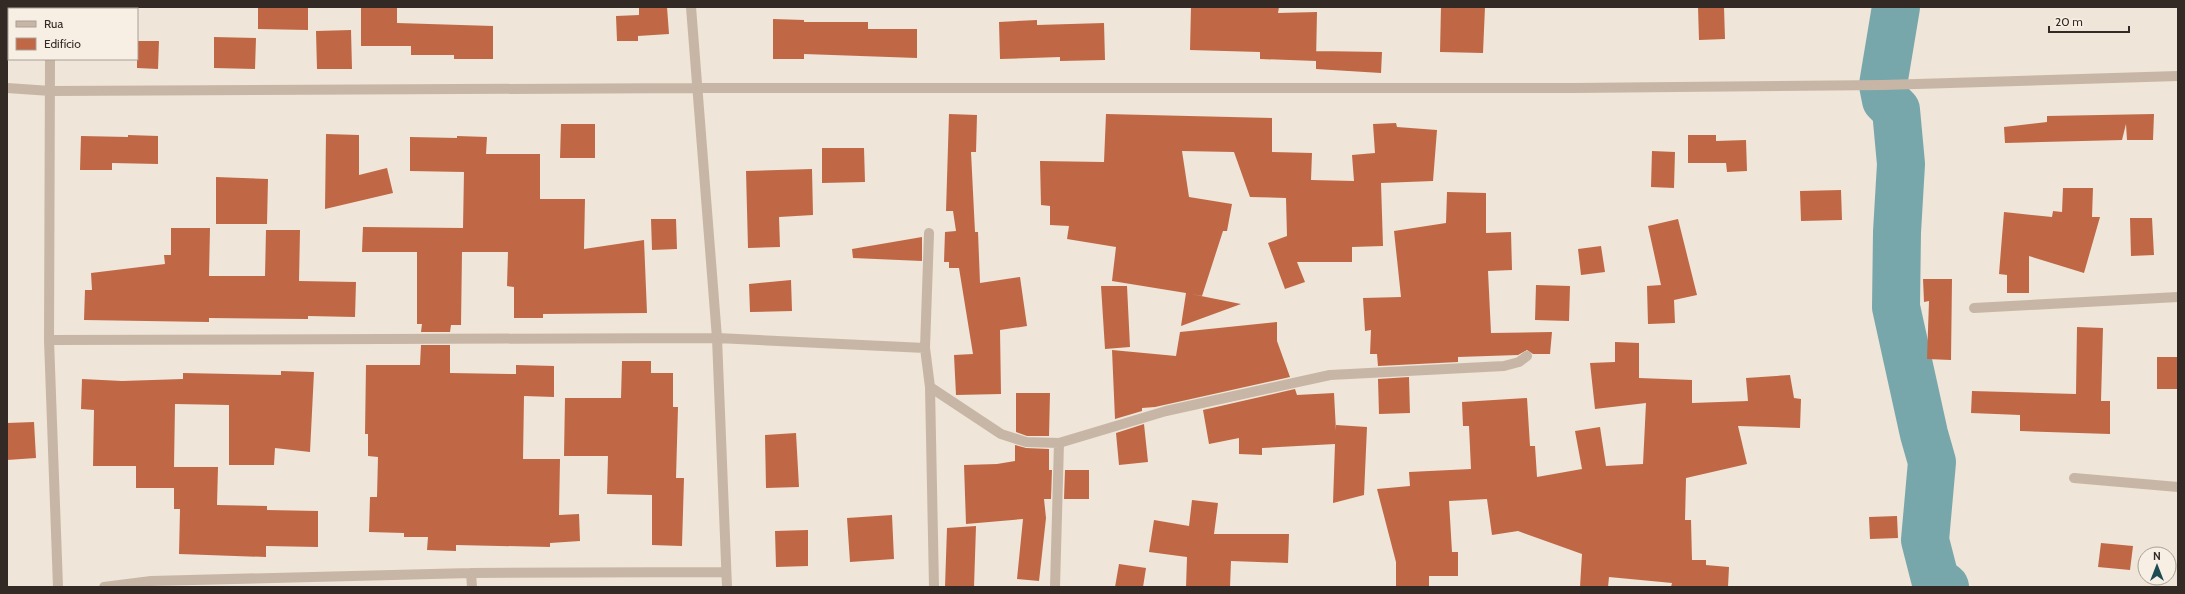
<svg xmlns="http://www.w3.org/2000/svg" width="2185" height="594" font-family="Cabin,sans-serif">
<rect width="100%" height="100%" fill="#efe5d8"/>
<g fill="none" stroke-linecap="round" stroke-linejoin="round">
<!-- river -->
<path stroke="#78a7ab" stroke-width="48" d="M 1896,7 L 1883,85 L 1886,100 L 1896,110 L 1901,164 L 1897,232 L 1896,307 L 1924,434 L 1932,462 L 1925,540 L 1935,579 L 1945,587"/>
</g>
<!-- building -->
<path fill="#c06845" d="M 258,7 L 308,7 L 308,30 L 258,29 Z
M 361,7 L 397,7 L 397,23 L 493,26 L 493,59 L 454,59 L 454,55 L 411,55 L 411,46 L 361,46 Z
M 639,7 L 667,7 L 669,34 L 638,36 L 638,41 L 617,41 L 616,16 L 639,15 Z
M 1191,7 L 1279,7 L 1278,13 L 1317,12 L 1316,61 L 1260,59 L 1260,52 L 1190,50 Z
M 1441,7 L 1485,7 L 1483,53 L 1440,52 Z
M 1698,7 L 1724,7 L 1725,39 L 1699,40 Z
M 773,19 L 804,20 L 804,22 L 868,22 L 868,29 L 917,29 L 917,58 L 804,54 L 804,59 L 773,59 Z
M 1037,20 L 1037,25 L 1104,23 L 1105,60 L 1060,61 L 1060,57 L 1000,59 L 999,22 Z
M 351,30 L 352,69 L 317,69 L 316,31 Z
M 214,37 L 256,38 L 255,69 L 214,68 Z
M 137,41 L 159,41 L 158,69 L 137,68 Z
M 1316,51 L 1382,52 L 1381,73 L 1316,69 Z
M 949,114 L 977,115 L 976,152 L 971,152 L 975,232 L 978,232 L 980,283 L 1020,277 L 1027,326 L 1000,330 L 1001,394 L 956,395 L 954,355 L 973,354 L 959,268 L 949,268 L 949,262 L 944,262 L 945,232 L 956,231 L 953,211 L 946,211 Z
M 1106,114 L 1272,118 L 1272,152 L 1312,153 L 1311,180 L 1354,181 L 1352,155 L 1375,153 L 1373,124 L 1396,123 L 1397,127 L 1437,130 L 1433,181 L 1381,183 L 1383,246 L 1352,247 L 1352,262 L 1297,262 L 1305,282 L 1285,289 L 1268,243 L 1287,236 L 1286,198 L 1250,197 L 1234,152 L 1182,151 L 1189,197 L 1232,204 L 1227,231 L 1223,231 L 1202,296 L 1191,294 L 1241,304 L 1181,326 L 1186,293 L 1112,281 L 1116,247 L 1067,239 L 1069,226 L 1050,225 L 1050,206 L 1041,205 L 1040,161 L 1104,162 Z
M 2154,114 L 2153,140 L 2127,140 L 2126,124 L 2122,140 L 2005,143 L 2004,127 L 2047,122 L 2047,116 Z
M 561,124 L 595,124 L 595,158 L 560,158 Z
M 326,134 L 359,135 L 359,175 L 387,168 L 393,193 L 325,209 Z
M 128,135 L 158,136 L 158,164 L 112,163 L 112,170 L 80,170 L 81,136 L 128,137 Z
M 1688,135 L 1716,135 L 1716,141 L 1746,140 L 1747,171 L 1727,172 L 1726,163 L 1688,163 Z
M 457,136 L 487,137 L 486,154 L 540,154 L 540,199 L 585,199 L 584,249 L 644,240 L 647,313 L 543,314 L 543,318 L 514,318 L 514,287 L 507,286 L 508,252 L 462,252 L 461,325 L 451,325 L 450,332 L 421,332 L 422,324 L 417,324 L 417,252 L 362,252 L 363,227 L 463,228 L 464,172 L 410,171 L 410,137 L 457,138 Z
M 822,148 L 864,148 L 865,182 L 822,183 Z
M 1652,151 L 1675,152 L 1674,188 L 1651,187 Z
M 812,169 L 813,215 L 779,217 L 780,247 L 748,248 L 746,171 Z
M 216,177 L 268,179 L 267,224 L 216,224 Z
M 2063,188 L 2093,188 L 2092,217 L 2100,217 L 2084,273 L 2029,256 L 2029,293 L 2007,293 L 2007,275 L 1999,274 L 2004,212 L 2052,217 L 2053,211 L 2062,212 Z
M 1841,190 L 1842,220 L 1801,221 L 1800,191 Z
M 1447,192 L 1486,193 L 1486,233 L 1511,232 L 1512,270 L 1488,271 L 1491,333 L 1552,332 L 1550,354 L 1533,354 L 1527,350 L 1518,355 L 1458,357 L 1458,362 L 1378,366 L 1377,354 L 1370,354 L 1371,330 L 1365,331 L 1363,298 L 1401,297 L 1394,231 L 1446,223 Z
M 2130,218 L 2152,218 L 2154,255 L 2131,256 Z
M 651,219 L 676,219 L 677,249 L 652,250 Z
M 1678,219 L 1697,295 L 1674,300 L 1675,323 L 1648,324 L 1647,286 L 1661,285 L 1648,226 Z
M 171,228 L 210,228 L 209,276 L 265,276 L 266,230 L 300,230 L 299,281 L 356,282 L 355,317 L 308,316 L 308,319 L 209,318 L 209,322 L 84,320 L 85,290 L 92,290 L 91,273 L 165,264 L 164,255 L 171,255 Z
M 922,237 L 922,261 L 853,258 L 852,249 Z
M 1601,246 L 1605,272 L 1581,275 L 1578,249 Z
M 1923,279 L 1952,279 L 1951,360 L 1927,359 L 1929,301 L 1924,302 Z
M 791,280 L 792,311 L 750,312 L 749,284 Z
M 1536,285 L 1570,286 L 1569,321 L 1535,320 Z
M 1101,286 L 1127,286 L 1130,347 L 1105,349 Z
M 1277,322 L 1277,341 L 1290,377 L 1155,407 L 1142,408 L 1142,411 L 1115,419 L 1112,350 L 1176,356 L 1180,332 Z
M 2077,327 L 2103,328 L 2101,401 L 2110,401 L 2110,434 L 2020,431 L 2020,415 L 1971,413 L 1972,391 L 2076,394 Z
M 1615,342 L 1639,343 L 1639,378 L 1692,380 L 1692,403 L 1748,401 L 1746,378 L 1790,375 L 1794,398 L 1801,399 L 1800,428 L 1738,426 L 1747,464 L 1686,478 L 1685,520 L 1691,520 L 1692,560 L 1706,560 L 1706,565 L 1729,567 L 1728,587 L 1671,587 L 1672,583 L 1609,577 L 1608,587 L 1580,587 L 1582,554 L 1518,531 L 1492,535 L 1487,499 L 1449,501 L 1452,552 L 1458,552 L 1458,576 L 1429,576 L 1429,587 L 1396,587 L 1396,562 L 1377,489 L 1410,486 L 1409,472 L 1471,469 L 1469,426 L 1463,426 L 1462,402 L 1527,398 L 1530,446 L 1535,446 L 1537,477 L 1582,469 L 1575,431 L 1600,427 L 1606,466 L 1643,464 L 1646,403 L 1595,409 L 1590,363 L 1615,362 Z
M 421,345 L 450,345 L 450,373 L 516,374 L 516,365 L 554,366 L 554,397 L 524,396 L 523,459 L 560,459 L 559,515 L 579,514 L 580,541 L 550,543 L 550,547 L 456,545 L 456,551 L 427,550 L 428,537 L 404,537 L 404,533 L 369,532 L 370,497 L 377,497 L 378,457 L 368,456 L 368,434 L 365,434 L 366,365 L 420,365 Z
M 2157,357 L 2178,357 L 2178,389 L 2157,389 Z
M 622,361 L 651,361 L 651,373 L 673,373 L 673,407 L 678,407 L 676,478 L 684,478 L 682,546 L 652,545 L 652,495 L 607,494 L 608,456 L 564,456 L 565,398 L 621,398 Z
M 281,371 L 314,372 L 310,452 L 275,448 L 274,465 L 229,465 L 229,405 L 175,404 L 174,467 L 218,467 L 217,505 L 267,506 L 267,510 L 318,511 L 318,547 L 266,546 L 266,557 L 179,554 L 180,509 L 174,509 L 174,488 L 136,488 L 136,466 L 93,466 L 94,410 L 81,409 L 82,379 L 122,381 L 183,379 L 183,373 L 281,375 Z
M 1409,377 L 1410,413 L 1379,414 L 1378,379 Z
M 1295,389 L 1297,395 L 1334,393 L 1336,431 L 1336,425 L 1367,427 L 1364,495 L 1333,503 L 1335,444 L 1262,448 L 1262,455 L 1239,454 L 1239,438 L 1209,444 L 1203,410 Z
M 1016,393 L 1050,393 L 1049,436 L 1027,436 L 1016,432 Z
M 34,422 L 36,458 L 7,460 L 7,423 Z
M 1144,424 L 1148,462 L 1119,465 L 1116,433 Z
M 796,433 L 799,487 L 766,488 L 765,435 Z
M 1015,445 L 1026,448 L 1049,449 L 1049,470 L 1052,470 L 1051,499 L 1044,499 L 1046,518 L 1039,581 L 1017,579 L 1023,519 L 966,524 L 964,465 L 997,464 L 1015,461 Z
M 1065,470 L 1089,470 L 1089,499 L 1064,499 Z
M 1192,500 L 1218,503 L 1214,534 L 1289,534 L 1288,563 L 1231,561 L 1230,587 L 1186,587 L 1187,557 L 1149,552 L 1154,520 L 1189,526 Z
M 892,515 L 894,559 L 850,562 L 847,518 Z
M 1897,516 L 1898,538 L 1870,539 L 1869,517 Z
M 976,526 L 974,587 L 945,587 L 947,528 Z
M 808,530 L 808,566 L 776,567 L 775,531 Z
M 2101,543 L 2133,546 L 2130,570 L 2098,567 Z
M 1119,564 L 1146,568 L 1143,587 L 1115,587 Z"/>
<g fill="none" stroke-linecap="round" stroke-linejoin="round">
<!-- minor -->
<path stroke="#c7b6a5" stroke-width="10" d="M 50,7 L 50,9
M 691,7 L 717,338 L 727,587
M 50,59 L 49,340 L 58,587
M 7,88 L 51,91 L 697,88 L 1573,88 L 1883,85 L 2178,76
M 929,233 L 925,348 L 930,387 L 934,587
M 1974,308 L 2178,297
M 49,340 L 717,338 L 925,348
M 930,387 L 1001,434 L 1026,442 L 1059,443 L 1055,587
M 1059,443 L 1166,411 L 1330,375 L 1504,366 L 1519,362 L 1527,356
M 2074,478 L 2178,487
M 471,573 L 472,587
M 104,587 L 151,581 L 471,573 L 726,572"/>
</g>
<!-- border -->
<rect width="2185" height="594" fill="none" stroke="#332a26" stroke-width="16"/>
<!-- legend -->
<rect x="8" y="8" width="130" height="52" fill="#f8efe4" stroke="#a9a098"/>
<rect x="16" y="21" width="20" height="6" fill="#c7b6a5" stroke="#a9a098"/>
<text x="44" y="28" font-size="12" fill="#332a26">Rua</text>
<rect x="16" y="38" width="20" height="12" fill="#c06845" stroke="#a9a098"/>
<text x="44" y="48" font-size="12" fill="#332a26">Edifício</text>
<!-- north arrow -->
<g transform="translate(2157 566)"><circle r="19" fill="#f8efe4" stroke="#a9a098"/>
<path d="M0-3L7 15L0 10L-7 15Z" fill="#1d4c52"/>
<text y="-6" font-size="11" font-weight="bold" text-anchor="middle" fill="#332a26">N</text>
</g>
<!-- scale -->
<path d="M2049 26v6h80v-6" fill="none" stroke="#332a26" stroke-width="2"/>
<text x="2055" y="26" font-size="12" fill="#332a26" stroke="#f8efe4" stroke-width="3" paint-order="stroke">20 m</text>
</svg>
